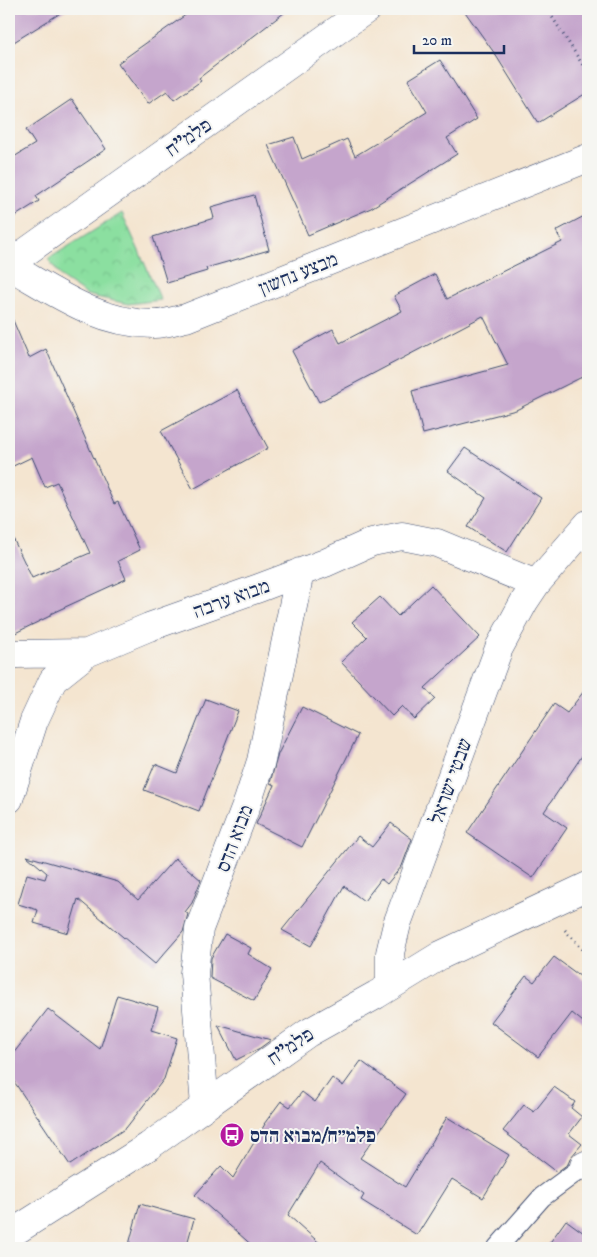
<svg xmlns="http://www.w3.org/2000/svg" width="597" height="1257" font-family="'IM FELL DW Pica','Frank Ruhl Libre',serif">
<defs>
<pattern id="park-crowns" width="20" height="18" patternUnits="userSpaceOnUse" patternTransform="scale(1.25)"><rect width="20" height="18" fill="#8bdfa0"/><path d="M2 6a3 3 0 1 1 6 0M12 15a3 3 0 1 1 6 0" fill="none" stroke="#77c08c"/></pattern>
</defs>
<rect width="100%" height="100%" fill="#f6f6f2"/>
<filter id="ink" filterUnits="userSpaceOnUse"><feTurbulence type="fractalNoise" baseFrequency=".02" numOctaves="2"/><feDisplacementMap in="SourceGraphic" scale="10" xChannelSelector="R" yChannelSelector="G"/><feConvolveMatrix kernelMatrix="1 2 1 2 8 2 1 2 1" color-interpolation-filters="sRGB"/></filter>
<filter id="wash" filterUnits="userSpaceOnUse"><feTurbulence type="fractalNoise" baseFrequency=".0096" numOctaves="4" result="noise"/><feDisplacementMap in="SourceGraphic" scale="20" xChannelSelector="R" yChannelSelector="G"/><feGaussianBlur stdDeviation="1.12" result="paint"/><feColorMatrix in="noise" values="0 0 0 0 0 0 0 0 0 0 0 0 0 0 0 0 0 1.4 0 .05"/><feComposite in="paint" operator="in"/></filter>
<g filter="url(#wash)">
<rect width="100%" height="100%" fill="#f4e5d0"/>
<!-- park -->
<path fill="url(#park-crowns)" stroke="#53877f" d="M 122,213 L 161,300 L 128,304 L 87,295 L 63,279 L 48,259 Z"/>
<g id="blocks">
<!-- building -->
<path fill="#c5a5cc" d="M 9,9 L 67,9 L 9,45 Z
M 194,9 L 289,9 L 199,78 L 201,81 L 174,100 L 167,91 L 148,104 L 118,63 Z
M 463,9 L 588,9 L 588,92 L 538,123 L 495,54 Z
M 440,60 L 477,119 L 447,138 L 457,154 L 371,208 L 308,235 L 268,145 L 294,137 L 302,159 L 347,139 L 355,156 L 427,112 L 408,80 Z
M 72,99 L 106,149 L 36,196 L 39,201 L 9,220 L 9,160 L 35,144 L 26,130 Z
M 254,195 L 269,250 L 206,268 L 207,271 L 167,283 L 153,237 L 214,218 L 211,207 Z
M 588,214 L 588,374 L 516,410 L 423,434 L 412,391 L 508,365 L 483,316 L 319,402 L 292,351 L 333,329 L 340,343 L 402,311 L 394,296 L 435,274 L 447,299 L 562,242 L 556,231 Z
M 9,311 L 29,358 L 46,349 L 114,504 L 118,502 L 140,550 L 118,561 L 126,579 L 50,614 L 50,616 L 9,636 L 9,530 L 32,578 L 90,553 L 57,482 L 45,487 L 32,457 L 9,468 Z
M 237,390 L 268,448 L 193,489 L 161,431 Z
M 465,448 L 541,498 L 507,552 L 468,527 L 486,498 L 448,471 Z
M 431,585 L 480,637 L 425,688 L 435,699 L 414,719 L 402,706 L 392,716 L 341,662 L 367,637 L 352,622 L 380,597 L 398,616 Z
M 588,686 L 588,747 L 544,812 L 567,828 L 533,878 L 467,833 L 554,704 L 567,713 Z
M 206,699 L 238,711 L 199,811 L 144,790 L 155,764 L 177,773 Z
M 302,707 L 358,735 L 302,847 L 256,824 L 274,785 L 270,783 L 278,754 Z
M 391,823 L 412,839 L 402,866 L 387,884 L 381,879 L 364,901 L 344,886 L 311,946 L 282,930 L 358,836 L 372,847 Z
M 27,856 L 118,882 L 138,900 L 175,858 L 201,880 L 192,903 L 185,912 L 188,914 L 183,932 L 155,964 L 78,899 L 68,933 L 34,923 L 38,910 L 18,904 L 27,874 L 45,879 L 47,873 Z
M 225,934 L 251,948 L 248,954 L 272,969 L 254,1001 L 210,978 L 211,958 Z
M 554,957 L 588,982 L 588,1026 L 572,1013 L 538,1057 L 491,1022 L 526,976 L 534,982 Z
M 117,995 L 158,1007 L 151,1030 L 177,1038 L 164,1079 L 126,1128 L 70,1165 L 9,1074 L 9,1059 L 48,1009 L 100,1049 Z
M 218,1025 L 271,1040 L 260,1048 L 236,1060 Z
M 361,1061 L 406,1094 L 360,1158 L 405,1187 L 447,1117 L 509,1155 L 483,1198 L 452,1179 L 417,1235 L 361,1200 L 364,1195 L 320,1163 L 288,1215 L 325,1248 L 255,1248 L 195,1195 L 221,1166 L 233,1178 L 265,1124 L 264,1124 L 281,1101 L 290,1107 L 302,1092 L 315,1102 L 332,1078 L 343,1086 Z
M 554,1087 L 575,1102 L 571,1108 L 582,1117 L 569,1134 L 582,1144 L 571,1157 L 568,1164 L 557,1172 L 503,1131 L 524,1105 L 534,1112 Z
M 140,1204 L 194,1219 L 186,1248 L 128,1248 Z
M 566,1220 L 588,1236 L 588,1248 L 546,1248 Z"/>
</g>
</g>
<g filter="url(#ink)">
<use href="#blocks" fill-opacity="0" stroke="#3c4a6f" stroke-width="1"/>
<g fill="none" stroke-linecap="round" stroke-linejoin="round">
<defs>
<path id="lane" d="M 497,1248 L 542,1197 L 584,1166"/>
<path id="street" d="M 9,266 C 55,292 97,323 152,324 C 163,325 175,320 186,318 L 588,158
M 9,656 L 16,654 L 87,653
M 9,799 L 34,721 L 53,680 L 87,653 L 149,627 L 259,588 L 325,563 L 372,542 L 402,536 L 437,543 L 536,584
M 390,986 L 390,953 L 397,924 L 499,648 L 524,602 L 536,584 L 588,524
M 205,1106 L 194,973 L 199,929 L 248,801 L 261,761 L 300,572
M 584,1166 L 588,1164"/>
<path id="secondary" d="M 9,264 L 367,9
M 9,1235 L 149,1146 L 308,1033 L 376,995 L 441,955 L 588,886"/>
</defs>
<!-- lane casing -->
<use href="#lane" stroke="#3c4a6f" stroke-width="21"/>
<!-- street casing -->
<use href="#street" stroke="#3c4a6f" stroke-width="29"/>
<!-- secondary casing -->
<use href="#secondary" stroke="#3c4a6f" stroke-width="29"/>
<!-- path -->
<path stroke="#3c4a6f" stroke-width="3" stroke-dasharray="1 4" stroke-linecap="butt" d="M 547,9 L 588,73
M 565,930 L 588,955"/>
<!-- lane -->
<use href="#lane" stroke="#fff" stroke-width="19"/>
<!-- street -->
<use href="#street" stroke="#fff" stroke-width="28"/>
<!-- secondary -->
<use href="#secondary" stroke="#fff" stroke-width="28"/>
</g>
</g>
<!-- icons -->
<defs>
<symbol id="bus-disc" viewBox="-11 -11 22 22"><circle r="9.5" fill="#b5179e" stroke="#f6f6f2"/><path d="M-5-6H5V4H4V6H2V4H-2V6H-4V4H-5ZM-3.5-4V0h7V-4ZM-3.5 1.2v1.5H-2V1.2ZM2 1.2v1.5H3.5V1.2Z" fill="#fff"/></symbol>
</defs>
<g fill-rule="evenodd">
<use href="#bus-disc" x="218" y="1121" width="28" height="28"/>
</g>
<g text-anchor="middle" stroke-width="4" stroke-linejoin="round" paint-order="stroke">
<!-- street labels -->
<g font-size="20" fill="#1b2f5e" stroke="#f6f6f2">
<text transform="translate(188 137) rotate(-35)" y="7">פלמ"ח</text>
<text transform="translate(298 273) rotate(-22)" y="7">מבצע נחשון</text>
<text transform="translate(231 598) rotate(-20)" y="7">מבוא ערבה</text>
<text transform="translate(450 781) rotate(-70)" y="7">שבטי ישראל</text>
<text transform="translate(234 838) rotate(-69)" y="7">מבוא הדס</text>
<text transform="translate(290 1046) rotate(-34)" y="7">פלמ"ח</text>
</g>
<!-- poi labels -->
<g font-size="20" font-weight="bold" fill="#1b2f5e" stroke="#f6f6f2" text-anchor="start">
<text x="250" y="1142">פלמ״ח/מבוא הדס</text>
</g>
</g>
<!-- margin -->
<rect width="597" height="1257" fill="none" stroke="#f6f6f2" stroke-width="30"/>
<!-- scale -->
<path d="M414 45v8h90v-8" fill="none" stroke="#1b2f5e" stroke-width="2.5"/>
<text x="422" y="45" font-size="15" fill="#1b2f5e" stroke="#f6f6f2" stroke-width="4" paint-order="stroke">20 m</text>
</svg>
